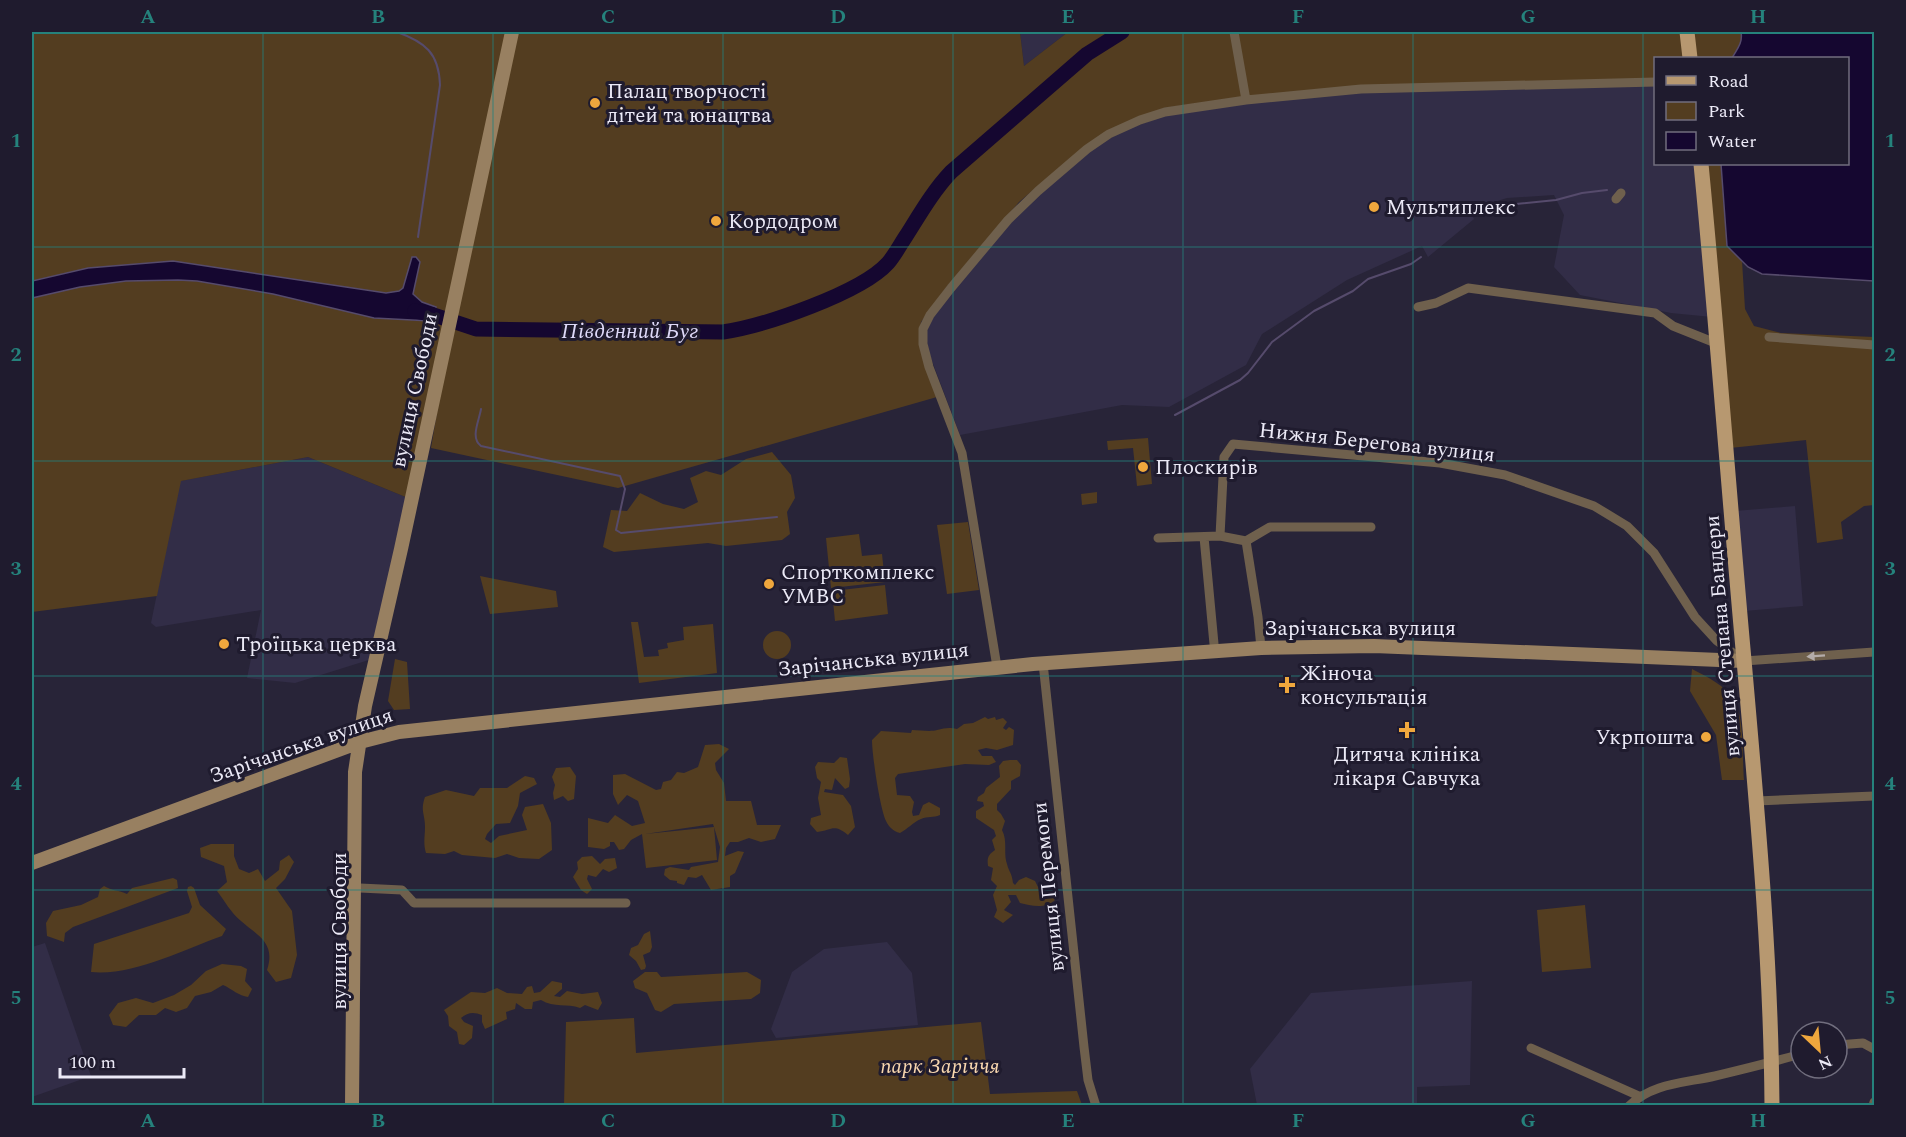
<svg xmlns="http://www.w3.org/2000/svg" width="1906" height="1137" font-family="Spectral,serif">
<rect width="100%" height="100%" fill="#282438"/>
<!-- built -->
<path fill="#322d47" d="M 1020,32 L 1068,32 L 1024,66 Z
M 1655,85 L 1656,164 L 1697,164 L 1712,317 L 1671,313 L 1580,295 L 1554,267 L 1564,215 L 1554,195 L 1507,198 L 1469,210 L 1474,219 L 1428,257 L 1422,246 L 1347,280 L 1262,334 L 1246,365 L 1169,407 L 1122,405 L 960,435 L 929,353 L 926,336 L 928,325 L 953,290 L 1024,208 L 1089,152 L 1122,131 L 1166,115 L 1247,103 L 1362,92 Z
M 308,457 L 408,498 L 372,659 L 295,683 L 247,678 L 261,610 L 156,627 L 151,623 L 180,481 Z
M 1795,506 L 1803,606 L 1744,611 L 1735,511 Z
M 887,942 L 912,973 L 918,1025 L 776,1038 L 771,1029 L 792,972 L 824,949 Z
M 45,943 L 91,1076 L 32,1097 L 32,947 Z
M 1472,981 L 1470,1085 L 1417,1087 L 1417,1105 L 1257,1105 L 1250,1069 L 1311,993 Z"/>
<!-- green -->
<path fill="#533d20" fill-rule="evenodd" d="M 32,32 L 508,32 L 408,498 L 308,457 L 181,481 L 157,596 L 32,612 Z
M 515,32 L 1020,32 L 1024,66 L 1068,32 L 1231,32 L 1242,97 L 1164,108 L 1085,146 L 1019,202 L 948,285 L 921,322 L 919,336 L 937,397 L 618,488 L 431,448 L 445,365 Z
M 1237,32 L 1683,32 L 1686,58 L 1656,58 L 1655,78 L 1249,96 Z
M 1696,32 L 1741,32 L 1742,39 L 1740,46 L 1732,58 L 1694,58 L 1692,35 Z
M 1704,164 L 1721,164 L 1727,246 L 1742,261 L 1745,309 L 1754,326 L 1781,333 L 1874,337 L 1874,505 L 1864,506 L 1841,522 L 1843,539 L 1817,543 L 1806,440 L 1730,448 Z
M 1148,438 L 1152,484 L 1137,486 L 1133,448 L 1108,450 L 1107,441 Z
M 772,452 L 791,475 L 795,498 L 787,512 L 790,534 L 782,540 L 726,546 L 708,543 L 614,552 L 603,547 L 611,510 L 627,511 L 640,493 L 663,504 L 684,509 L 698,502 L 690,478 L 706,471 L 721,475 L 746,459 Z
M 1097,492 L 1097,503 L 1082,505 L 1081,494 Z
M 968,522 L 979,590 L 947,594 L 937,525 Z
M 859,534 L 862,556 L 882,554 L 885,582 L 831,588 L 826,538 Z
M 480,576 L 556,591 L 558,607 L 490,614 Z
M 885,585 L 888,614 L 835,621 L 832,591 Z
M 631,622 L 638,622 L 644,657 L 659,656 L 658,650 L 668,648 L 667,643 L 684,640 L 683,627 L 713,624 L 717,673 L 639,683 Z
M763 645a14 14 0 1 1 28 0a14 14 0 1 1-28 0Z
M 395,659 L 407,662 L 410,709 L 394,710 L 388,701 Z
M 1692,669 C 1707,677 1725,685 1734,700 C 1745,719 1742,758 1744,780 L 1722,780 L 1716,735 L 1690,691 Z
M 985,717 L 988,719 L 995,717 L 996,720 L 1003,718 L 1007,722 L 1003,728 L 1006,730 L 1009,727 L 1014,730 L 1013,745 L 997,750 L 986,748 L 978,750 L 982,756 L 992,756 L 996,762 L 989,765 L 965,764 L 898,774 L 895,778 L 897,795 L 910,796 L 914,802 L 912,812 L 913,816 L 919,815 L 923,805 L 929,802 L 940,808 L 940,815 C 933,818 928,816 921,819 C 913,822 908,829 900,833 C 893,831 889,827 886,821 C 880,808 872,755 872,740 L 881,731 L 911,733 L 912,730 C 920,730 930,732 937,730 C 945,728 949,727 957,729 L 964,724 L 973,723 Z
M 719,744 L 729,749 L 715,763 L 716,770 L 724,783 L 726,801 L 751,801 L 757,825 L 781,825 L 775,839 L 761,842 L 749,838 L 738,842 L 730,842 L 726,848 L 725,856 L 738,851 L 744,852 L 735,873 L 730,876 L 730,887 L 711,890 L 702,875 L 696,878 L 688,877 L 684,885 L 677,883 L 677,881 L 670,880 L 664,875 L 665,869 L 670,867 L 689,870 L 691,867 L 718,862 L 720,847 L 714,827 L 717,860 L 646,868 L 642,834 L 631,840 L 624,849 L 619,850 L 614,842 L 610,842 L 610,846 L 604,849 L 588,847 L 588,818 L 608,823 L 615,815 L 632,826 L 645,823 L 638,801 L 627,795 L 618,805 L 613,794 L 613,775 L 625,774 L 656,790 L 661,789 L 663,782 L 671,780 L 677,772 L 684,773 L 698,767 L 705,745 ZM 713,824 L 714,827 L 645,834 Z
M 840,757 L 847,758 L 850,779 L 849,787 L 845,789 L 835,778 L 832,790 L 825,789 L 824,792 L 843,795 L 851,806 L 855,827 L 848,835 C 834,823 832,830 817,832 L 810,824 L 811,818 L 821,815 L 818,798 L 821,782 L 817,778 L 815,767 L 818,762 L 834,763 Z
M 1010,760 L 1017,760 L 1021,765 L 1020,776 L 1011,781 L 1011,789 L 997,804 L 997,810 L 1001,814 L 1005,821 L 1002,830 C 1008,841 1003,853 1007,864 C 1009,872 1012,873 1013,883 L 1015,885 L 1019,880 L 1026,877 L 1035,881 L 1042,895 L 1052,896 L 1055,900 C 1046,909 1031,906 1020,903 L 1016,895 L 1008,895 L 1011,902 L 1004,910 L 1013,915 L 1003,923 L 994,917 L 997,910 L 993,895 L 997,886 L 991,880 L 993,868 L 988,866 C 987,858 988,855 995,850 L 992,840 L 996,836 L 994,830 L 976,818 L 976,811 L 984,806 L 983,802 L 977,801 L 978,797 L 984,793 L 986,788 L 1000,777 L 999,766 L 1003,761 Z
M 570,767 L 576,776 L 574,799 L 568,801 L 563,796 L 554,800 L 553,793 L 555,785 L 552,777 L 556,768 Z
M 525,776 L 534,778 L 537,784 L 520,793 L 518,806 L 510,823 L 496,824 L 487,834 L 485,839 L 491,843 L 499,836 L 527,830 L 522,815 L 525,807 L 543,804 L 551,823 L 552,850 L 539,859 L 519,858 L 507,854 L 495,858 L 462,855 L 454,851 L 445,854 L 426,853 C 423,843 425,837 425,827 C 425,814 420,811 425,797 L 446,790 L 474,796 L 480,788 L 507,788 Z
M 211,844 L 234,844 L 234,856 L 239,869 L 249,873 L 258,869 L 265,881 L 279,870 L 280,861 L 289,855 L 294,862 L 285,879 L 276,888 L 292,911 L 297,955 L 291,978 L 276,982 L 267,970 C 276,943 258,936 241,921 C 231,913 224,900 217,891 L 227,882 L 224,866 L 201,857 L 200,848 Z
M 592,856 L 600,864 L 605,859 L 615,858 L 617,868 L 609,872 L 603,869 L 596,877 L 588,875 L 587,879 L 592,889 L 587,894 L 581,890 L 573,877 L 578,869 L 577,862 L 582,857 Z
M 173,878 L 177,880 L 178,888 L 73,927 L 65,933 L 64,942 L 47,936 L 46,923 L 53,911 L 81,905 L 98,897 L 100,889 L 104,886 C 112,891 119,890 127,894 L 132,888 Z
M 191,886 L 194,888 L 200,905 L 226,929 L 222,936 C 182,950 134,976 91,972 L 94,944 L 189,913 L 192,907 L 187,891 L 188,887 Z
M 1585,905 L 1591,968 L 1542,972 L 1537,910 Z
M 650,931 L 652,947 L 650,952 L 643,955 L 646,966 L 645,969 L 641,970 L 636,961 L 629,955 L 631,948 L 638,945 L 644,934 Z
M 222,964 L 241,966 L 247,969 L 245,981 L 252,989 L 248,997 C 239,996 232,989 223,985 L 211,992 L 195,996 L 187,1008 L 176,1012 L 165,1008 L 156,1015 L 139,1015 L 126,1027 L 113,1025 L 109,1015 L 118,1003 L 136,998 L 153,1003 L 174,995 L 191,985 L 206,971 Z
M 645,972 L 657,972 L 661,977 L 747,972 L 761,980 L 760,993 L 751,999 L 674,1004 L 661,1012 L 655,1010 L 647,993 L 635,988 L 633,981 Z
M 552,981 L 562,983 L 562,989 L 554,996 L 560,997 L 567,991 L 582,994 L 598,992 L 602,1003 L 598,1010 L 585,1005 L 580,1008 C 567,1003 554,1008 541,1000 L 533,1002 L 532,1009 L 525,1009 L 516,1003 L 515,1009 L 506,1012 L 507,1019 L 485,1029 L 482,1022 L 482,1015 C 474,1012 468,1012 461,1018 L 464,1022 L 473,1026 L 472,1038 L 464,1045 L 459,1044 L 457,1032 L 449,1026 L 448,1016 L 444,1010 L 471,992 L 485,993 L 497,988 L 507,993 L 522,994 L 527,987 L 532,986 L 534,993 L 540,992 Z
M 634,1018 L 636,1053 L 981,1022 L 990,1094 L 1077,1091 L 1082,1105 L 564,1105 L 566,1022 Z"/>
<!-- water -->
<path fill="#150730" stroke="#564b6c" stroke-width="1.5" d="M 1741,32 L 1874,32 L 1874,281 L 1762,274 L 1748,267 L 1727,246 L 1721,164 L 1848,164 L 1848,58 L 1732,58 C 1737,49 1743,43 1741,32 Z
M 412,257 L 416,257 L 420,262 L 413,294 L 422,302 L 436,307 L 433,319 L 431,321 L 374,318 L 273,294 L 197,281 L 178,280 L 126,281 L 80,287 L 32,298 L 32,281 L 88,268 L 173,261 L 386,293 L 399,291 L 403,288 Z"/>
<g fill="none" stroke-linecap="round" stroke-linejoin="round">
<!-- stream -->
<path stroke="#564b6c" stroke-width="2" d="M 397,32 C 425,42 439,53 440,85 L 418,237
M 1475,215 L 1506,205 L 1556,200 L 1582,193 L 1607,190
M 481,409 C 479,421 470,438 481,446 L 620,476 L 625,489 L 616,530 L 621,533 L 777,517
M 1175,415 L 1240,380 L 1248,373 L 1272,342 L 1314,311 L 1353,291 L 1368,279 L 1411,264 L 1421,257"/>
<!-- river -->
<path stroke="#150730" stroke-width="15" d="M 415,311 L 434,315 L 476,329 L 723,332 C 764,326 861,293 888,263 C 895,255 900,245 906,236 C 920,214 933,191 951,172 L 1087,54 L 1122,32"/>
<!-- street -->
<path stroke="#6f604d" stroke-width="9" d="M 1234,32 L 1246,100
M 1616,199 L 1621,193
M 1418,307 L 1436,303 L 1468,288 L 1655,313 L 1673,326 L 1718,344
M 1769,337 L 1874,345
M 1204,537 L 1214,644
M 1158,538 L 1220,536
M 1246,541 L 1270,527 L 1371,527
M 1261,648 L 1258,617 L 1246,541 L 1220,536 L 1224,457 L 1233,444 L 1440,463 L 1505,475 L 1594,506 L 1627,526 L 1654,553 L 1695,617 L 1717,641 L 1744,661 L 1874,652
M 1043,663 L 1084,1047 L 1088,1080 L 1096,1106
M 997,667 L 962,453 L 929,367 L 923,344 L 923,329 L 930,315 L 951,288 L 1008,220 L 1038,191 L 1087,149 L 1109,134 L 1140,120 L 1165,112 L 1246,100 L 1361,89 L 1656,82
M 1757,801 L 1874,796
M 360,888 L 402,890 L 414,903 L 626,903
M 1837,1045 L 1863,1043 L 1874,1049
M 1531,1048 L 1639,1096
M 1629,1106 C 1652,1083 1685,1083 1715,1076 C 1744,1069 1773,1062 1801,1054
M 1873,1106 L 1874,1102"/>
<!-- secondary -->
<path stroke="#988061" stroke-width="14" d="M 32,863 L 360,742 L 399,732 L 1033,664 L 1261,648 L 1374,646 L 1744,661
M 352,1106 L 355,772 L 365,706 L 401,549 L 512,32"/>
<!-- primary -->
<path stroke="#b79870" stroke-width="15" d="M 1687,32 L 1690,58
M 1701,164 C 1717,329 1729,495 1744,660 C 1757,809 1771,956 1772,1106"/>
</g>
<!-- one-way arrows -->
<defs><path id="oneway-solid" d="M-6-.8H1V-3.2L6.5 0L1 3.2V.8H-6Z" transform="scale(1.5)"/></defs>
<use fill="#b4acaa" href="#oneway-solid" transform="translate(1816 656) rotate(176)"/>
<!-- grid -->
<path fill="none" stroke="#25827c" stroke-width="1.5" stroke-opacity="0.55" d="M 263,32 L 263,1106M 493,32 L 493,1106M 723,32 L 723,1106M 953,32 L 953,1106M 1183,32 L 1183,1106M 1413,32 L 1413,1106M 1643,32 L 1643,1106M 32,247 L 1874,247M 32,461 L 1874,461M 32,676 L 1874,676M 32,890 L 1874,890"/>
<!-- markers -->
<g fill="#efa73d" stroke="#1f1b2e" stroke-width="2">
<circle cx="595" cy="103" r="6"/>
<circle cx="1374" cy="207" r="6"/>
<circle cx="716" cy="221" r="6"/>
<circle cx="1143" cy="467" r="6"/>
<circle cx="769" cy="584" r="6"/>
<circle cx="224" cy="644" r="6"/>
<path d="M1284 676h6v6h6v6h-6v6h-6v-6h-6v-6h6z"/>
<path d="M1404 721h6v6h6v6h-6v6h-6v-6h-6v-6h6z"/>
<circle cx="1706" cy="737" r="6"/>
</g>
<g text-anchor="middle" stroke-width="6" stroke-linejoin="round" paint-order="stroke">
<!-- poi labels -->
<g font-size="21" fill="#eceaf7" stroke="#1f1b2e" text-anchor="start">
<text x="607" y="98">Палац творчості<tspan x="607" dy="24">дітей та юнацтва</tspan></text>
<text x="1386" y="214">Мультиплекс</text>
<text x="728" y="228">Кордодром</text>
<text x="1155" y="474">Плоскирів</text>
<text x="781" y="579">Спорткомплекс<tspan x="781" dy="24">УМВС</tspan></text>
<text x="236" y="651">Троїцька церква</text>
<text x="1300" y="680">Жіноча<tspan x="1300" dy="24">консультація</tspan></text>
<text x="1694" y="744" text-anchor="end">Укрпошта</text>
<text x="1407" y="761" text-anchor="middle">Дитяча клініка<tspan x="1407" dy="24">лікаря Савчука</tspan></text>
</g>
<!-- street labels -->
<g font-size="21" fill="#eceaf7" stroke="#1f1b2e">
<text transform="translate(414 390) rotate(-78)" y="7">вулиця Свободи</text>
<text transform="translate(1377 442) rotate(6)" y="7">Нижня Берегова вулиця</text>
<text x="1360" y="635">Зарічанська вулиця</text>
<text transform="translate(1722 636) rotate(-95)" y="7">вулиця Степана Бандери</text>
<text transform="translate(873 659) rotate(-6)" y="7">Зарічанська вулиця</text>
<text transform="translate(301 745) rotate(-19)" y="7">Зарічанська вулиця</text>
<text transform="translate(1048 887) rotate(-96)" y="7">вулиця Перемоги</text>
<text transform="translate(339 931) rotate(-90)" y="7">вулиця Свободи</text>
</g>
<!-- park labels -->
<g font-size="21" font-style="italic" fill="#f8d7af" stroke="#1f1b2e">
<text x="940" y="1073">парк Заріччя</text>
</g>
<!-- water labels -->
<g font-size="22" font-style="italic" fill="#ded9f8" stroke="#1f1b2e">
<text x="630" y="338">Південний Буг</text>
</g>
</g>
<!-- border -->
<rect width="1906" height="1137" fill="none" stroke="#1f1b2e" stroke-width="66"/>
<!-- legend -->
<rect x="1654" y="57" width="195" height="108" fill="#1f1b2e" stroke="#716e7e" stroke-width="1.5"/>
<rect x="1666" y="76" width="30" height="9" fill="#b79870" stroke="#716e7e" stroke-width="1.5"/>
<text x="1708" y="87" font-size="18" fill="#eceaf7">Road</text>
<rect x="1666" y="102" width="30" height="18" fill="#533d20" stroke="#716e7e" stroke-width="1.5"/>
<text x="1708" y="117" font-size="18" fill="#eceaf7">Park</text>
<rect x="1666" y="132" width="30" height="18" fill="#150730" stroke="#716e7e" stroke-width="1.5"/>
<text x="1708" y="147" font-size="18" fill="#eceaf7">Water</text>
<!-- north arrow -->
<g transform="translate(1819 1050) rotate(154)"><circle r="28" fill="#1f1b2e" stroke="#716e7e" stroke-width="1.5"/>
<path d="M0-4.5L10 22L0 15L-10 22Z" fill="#efa73d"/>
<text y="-9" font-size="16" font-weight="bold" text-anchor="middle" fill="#eceaf7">N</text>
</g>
<!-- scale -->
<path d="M60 1068v9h124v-9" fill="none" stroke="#eceaf7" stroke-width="3"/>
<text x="69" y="1068" font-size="18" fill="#eceaf7" stroke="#1f1b2e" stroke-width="4.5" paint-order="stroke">100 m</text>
<rect x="33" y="33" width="1840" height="1071" fill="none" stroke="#25827c" stroke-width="2"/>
<g font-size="20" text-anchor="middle" font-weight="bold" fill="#25827c">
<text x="148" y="23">A</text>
<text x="378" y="23">B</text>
<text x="608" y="23">C</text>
<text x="838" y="23">D</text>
<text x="1068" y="23">E</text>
<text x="1298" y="23">F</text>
<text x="1528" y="23">G</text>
<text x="1758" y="23">H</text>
<text x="16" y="147">1</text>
<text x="1890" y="147">1</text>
<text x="16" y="361">2</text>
<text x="1890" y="361">2</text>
<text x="16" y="575">3</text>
<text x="1890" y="575">3</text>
<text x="16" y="790">4</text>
<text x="1890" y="790">4</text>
<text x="16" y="1004">5</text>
<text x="1890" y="1004">5</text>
<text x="148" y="1127">A</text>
<text x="378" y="1127">B</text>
<text x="608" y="1127">C</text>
<text x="838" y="1127">D</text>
<text x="1068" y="1127">E</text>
<text x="1298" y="1127">F</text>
<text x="1528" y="1127">G</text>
<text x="1758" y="1127">H</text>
</g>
</svg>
